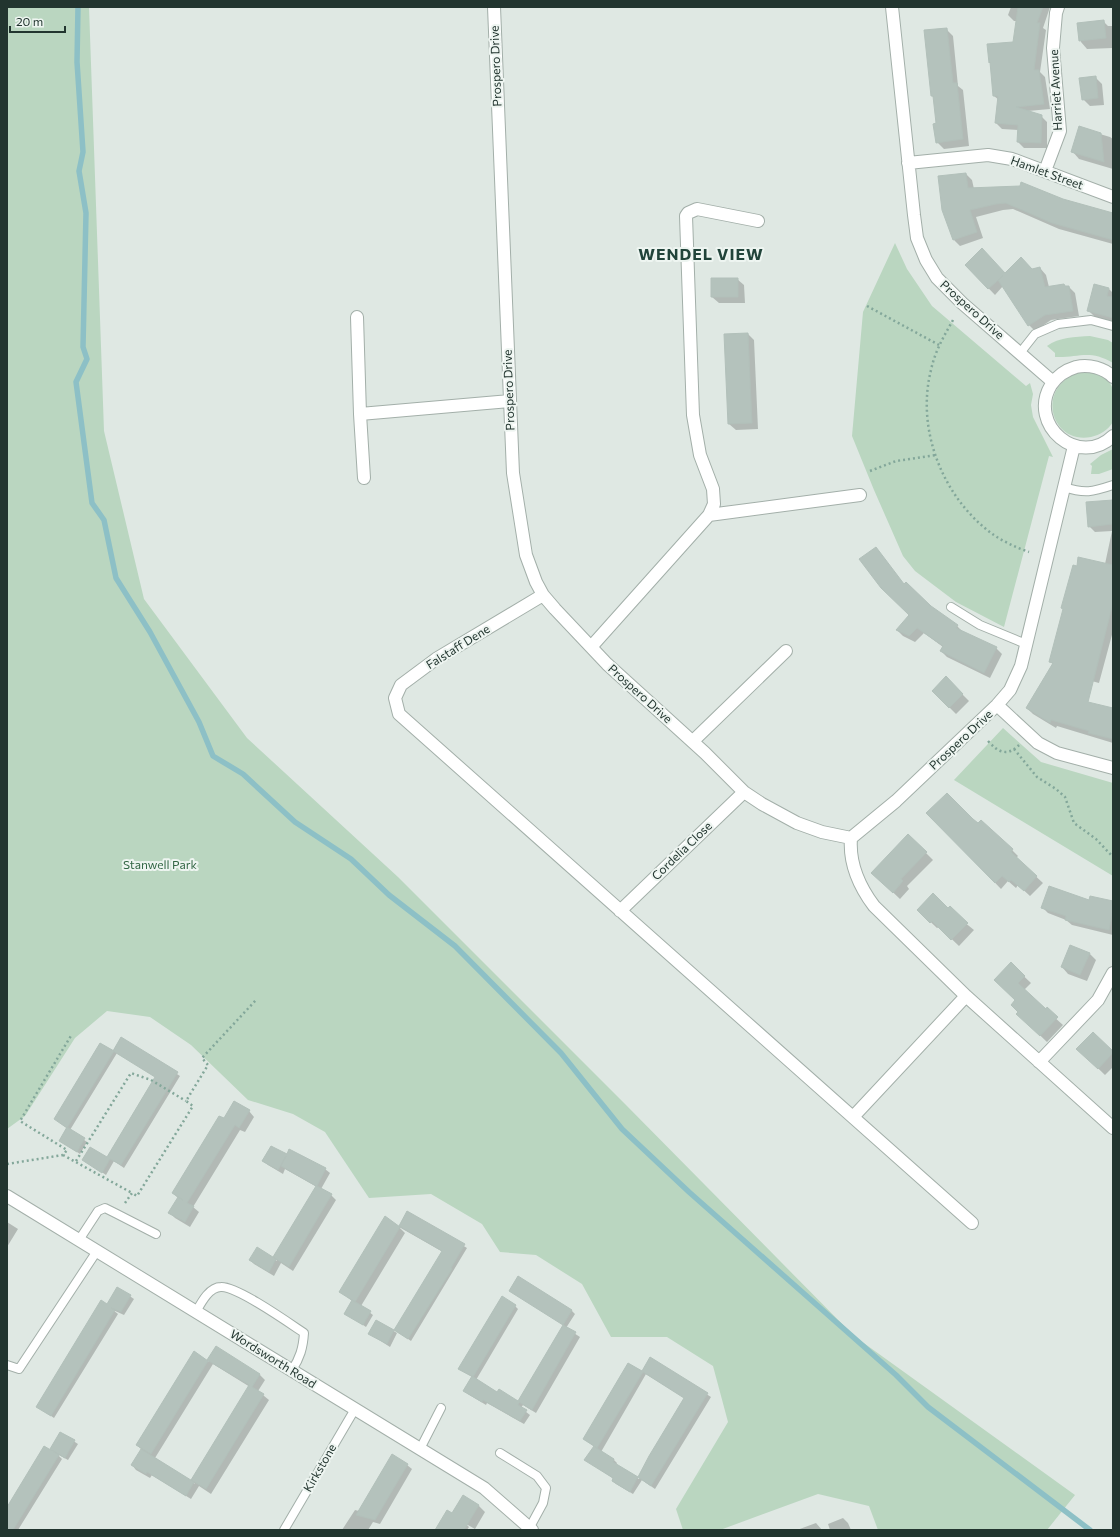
<svg xmlns="http://www.w3.org/2000/svg" width="1120" height="1537" font-family="Commissioner,sans-serif">
<rect width="100%" height="100%" fill="#dfe8e3"/>
<!-- green -->
<path fill="#bad6c0" d="M 7,7 L 89,7 L 104,431 L 144,599 L 247,738 L 398,877 L 626,1105 L 854,1336 L 1075,1495 L 1047,1530 L 878,1530 L 869,1506 L 818,1494 L 720,1530 L 683,1530 L 676,1509 L 728,1422 L 713,1366 L 667,1337 L 611,1337 L 582,1284 L 536,1255 L 500,1252 L 482,1224 L 431,1194 L 369,1198 L 325,1132 L 293,1114 L 248,1100 L 191,1045 L 150,1017 L 107,1011 L 75,1038 L 25,1116 L 7,1129 Z
M 895,243 L 907,269 L 932,306 L 1026,386 L 1030,383 L 1033,394 L 1031,405 L 1033,417 L 1053,457 L 1049,456 L 1004,627 L 956,602 L 915,571 L 903,556 L 874,490 L 852,436 L 863,312 Z
M 1090,336 L 1108,340 L 1113,343 L 1113,363 C 1089,349 1079,358 1055,357 L 1055,353 L 1047,346 C 1059,337 1075,337 1090,336 Z
M 1080,372 C 1091,372 1107,375 1112,387 C 1115,393 1113,414 1113,422 C 1108,430 1100,435 1091,437 C 1051,445 1034,387 1080,372 Z
M 1113,449 L 1113,469 L 1099,474 L 1091,474 L 1092,466 L 1090,464 L 1101,455 Z
M 1003,728 L 1041,762 L 1113,783 L 1113,876 L 954,780 Z"/>
<!-- shadow -->
<path fill="#0003" fill-rule="evenodd" d="M 1011,7 L 1050,7 L 1043,28 L 1046,30 L 1040,72 L 1045,77 L 1050,109 L 1028,111 L 1041,116 L 1047,122 L 1047,148 L 1024,148 L 1018,142 L 1019,130 L 1002,129 L 996,123 L 999,100 L 994,96 L 992,64 L 990,62 L 1014,43 L 1017,21 L 1014,21 L 1008,15 Z
M 1103,21 L 1108,26 L 1113,26 L 1113,48 L 1087,49 L 1081,42 L 1078,24 Z
M 946,29 L 953,36 L 958,86 L 963,90 L 969,146 L 944,149 L 937,142 L 938,124 L 935,98 L 932,96 Z
M 1095,77 L 1102,84 L 1104,105 L 1090,106 L 1083,99 Z
M 1080,128 L 1110,137 L 1113,139 L 1113,169 L 1079,159 L 1073,152 Z
M 966,174 L 972,180 L 974,189 L 1113,214 L 1113,244 L 1059,229 L 1013,209 L 1003,210 L 976,217 L 983,238 L 960,246 L 954,240 L 943,209 L 939,177 Z
M 966,265 L 1005,274 L 1040,268 L 1046,275 L 1049,287 L 1064,285 L 1066,287 L 1069,287 L 1075,293 L 1079,316 L 1051,320 L 1035,331 L 1029,325 L 1003,286 L 995,295 Z
M 737,279 L 744,285 L 745,303 L 719,303 L 712,297 Z
M 1109,289 L 1113,293 L 1113,322 L 1095,317 L 1089,311 Z
M 748,334 L 754,340 L 758,429 L 736,430 L 729,424 Z
M 1113,499 L 1113,631 L 1099,683 L 1062,673 L 1057,694 L 1113,711 L 1113,743 L 1057,726 L 1056,728 L 1033,714 L 1027,708 L 1053,664 L 1050,661 L 1077,567 L 1105,564 L 1112,531 L 1095,532 L 1089,526 L 1110,501 Z
M 905,585 L 930,607 L 957,626 L 963,632 L 996,648 L 1002,654 L 990,678 L 947,657 L 941,651 L 943,647 L 924,633 L 915,642 L 903,636 L 897,630 L 911,616 Z
M 946,678 L 969,701 L 956,714 L 933,691 Z
M 928,813 L 973,820 L 1012,850 L 1018,856 L 1016,858 L 1043,883 L 1030,896 L 1018,885 L 1016,888 L 1008,881 L 1001,889 Z
M 908,835 L 933,860 L 907,886 L 909,889 L 900,899 L 879,879 Z
M 1090,901 L 1113,902 L 1113,935 L 1072,925 L 1066,920 L 1048,913 L 1043,908 Z
M 948,909 L 974,930 L 959,946 L 939,927 L 937,928 L 918,910 Z
M 1089,953 L 1096,960 L 1087,981 L 1068,974 L 1062,967 Z
M 1011,964 L 1031,983 L 1024,990 L 1063,1025 L 1047,1042 L 1024,1020 L 1020,1012 L 1017,1000 Z
M 121,1038 L 180,1076 L 124,1168 L 114,1161 L 106,1175 L 84,1160 L 107,1158 L 156,1077 L 117,1053 L 70,1130 L 87,1142 L 80,1154 L 60,1141 L 67,1128 L 55,1119 L 113,1052 Z
M 1078,1049 L 1113,1053 L 1113,1067 L 1105,1075 Z
M 249,1111 L 254,1117 L 245,1132 L 240,1130 L 193,1207 L 199,1212 L 190,1227 L 175,1218 L 170,1213 L 178,1198 L 173,1193 L 224,1120 Z
M 271,1147 L 287,1156 L 325,1169 L 330,1173 L 321,1189 L 331,1195 L 336,1200 L 293,1271 L 281,1263 L 274,1276 L 254,1264 L 250,1260 L 257,1249 L 277,1261 L 275,1257 L 317,1187 L 285,1169 L 283,1174 L 268,1165 L 263,1161 Z
M 408,1212 L 467,1248 L 411,1341 L 395,1330 L 443,1252 L 399,1227 Z
M 7,1222 L 18,1229 L 7,1247 Z
M 399,1227 L 405,1233 L 361,1306 L 373,1315 L 366,1327 L 345,1313 L 352,1301 L 341,1292 Z
M 118,1288 L 134,1299 L 124,1315 L 113,1310 L 118,1314 L 54,1418 L 38,1407 L 107,1306 Z
M 510,1291 L 572,1311 L 575,1314 L 566,1328 L 580,1337 L 536,1413 L 523,1405 L 521,1408 L 530,1415 L 524,1424 L 487,1403 L 486,1405 L 468,1394 L 464,1390 L 473,1377 L 459,1369 L 515,1306 L 518,1309 L 476,1380 L 498,1393 L 519,1403 L 564,1325 Z
M 377,1321 L 397,1333 L 390,1347 L 370,1334 Z
M 216,1347 L 260,1375 L 265,1380 L 258,1391 L 269,1400 L 211,1494 L 199,1486 L 191,1499 L 152,1475 L 150,1478 L 136,1470 L 132,1465 L 142,1450 L 137,1445 L 194,1352 L 208,1362 ZM 213,1364 L 250,1387 L 192,1480 L 195,1484 L 155,1458 Z
M 651,1359 L 711,1397 L 655,1489 L 642,1480 L 633,1494 L 616,1484 L 613,1481 L 614,1479 L 586,1460 L 595,1447 L 584,1439 L 642,1373 ZM 646,1374 L 685,1398 L 650,1457 L 639,1479 L 616,1465 L 617,1463 L 614,1460 L 601,1452 Z
M 61,1433 L 78,1444 L 68,1460 L 57,1454 L 62,1459 L 18,1530 L 7,1530 L 7,1509 L 56,1454 L 52,1449 Z
M 407,1465 L 412,1469 L 380,1524 L 373,1522 L 368,1530 L 342,1530 L 355,1510 L 359,1511 Z
M 463,1496 L 479,1506 L 485,1512 L 475,1529 L 466,1524 L 469,1527 L 467,1530 L 436,1530 L 452,1515 Z
M 843,1518 L 848,1523 L 851,1530 L 830,1530 L 828,1524 Z
M 816,1523 L 822,1530 L 797,1530 Z"/>
<g fill="none" stroke-linecap="round" stroke-linejoin="round">
<!-- stream -->
<path stroke="#8dc0c6" stroke-width="5.5" d="M 78,7 L 77,62 L 83,152 L 79,171 L 86,213 L 83,347 L 87,359 L 76,382 L 92,503 L 104,520 L 116,578 L 150,632 L 199,722 L 213,756 L 243,774 L 295,822 L 351,859 L 389,895 L 455,946 L 561,1053 L 622,1129 L 689,1192 L 896,1375 L 928,1407 L 1090,1530"/>
</g>
<!-- building -->
<path fill="#b4c2bc" stroke="#b2c0ba" fill-rule="evenodd" d="M 1018,7 L 1043,7 L 1037,23 L 1040,23 L 1034,70 L 1039,70 L 1044,104 L 1016,107 L 1042,115 L 1041,143 L 1017,142 L 1018,125 L 995,123 L 998,96 L 993,96 L 990,62 L 989,63 L 987,44 L 1013,42 Z
M 1104,20 L 1106,38 L 1079,41 L 1077,23 Z
M 947,28 L 953,83 L 957,83 L 963,139 L 936,143 L 933,124 L 936,123 L 933,96 L 931,96 L 924,30 Z
M 1096,76 L 1098,98 L 1082,100 L 1079,78 Z
M 1079,126 L 1101,133 L 1104,162 L 1071,152 Z
M 966,173 L 968,188 L 1020,186 L 1021,182 L 1063,199 L 1113,213 L 1113,240 L 1052,223 L 1006,203 L 996,204 L 970,210 L 977,232 L 953,240 L 942,210 L 938,176 Z
M 982,248 L 1005,273 L 1021,257 L 1032,269 L 1040,267 L 1045,287 L 1064,284 L 1065,286 L 1069,286 L 1073,311 L 1045,315 L 1028,326 L 998,280 L 1003,276 L 988,289 L 965,265 Z
M 711,278 L 738,278 L 738,297 L 711,297 Z
M 1094,284 L 1109,288 L 1107,296 L 1113,297 L 1113,318 L 1087,311 Z
M 748,333 L 752,423 L 728,424 L 724,334 Z
M 1113,500 L 1113,524 L 1088,527 L 1086,502 Z
M 876,547 L 904,584 L 906,582 L 931,606 L 958,625 L 956,628 L 997,647 L 984,673 L 940,651 L 943,646 L 917,628 L 909,636 L 896,630 L 909,615 L 881,588 L 859,559 Z
M 1078,557 L 1113,565 L 1113,603 L 1088,702 L 1113,708 L 1113,739 L 1088,733 L 1089,731 L 1051,720 L 1050,723 L 1026,708 L 1053,663 L 1049,662 L 1063,609 L 1061,608 L 1073,565 L 1077,566 Z
M 946,676 L 963,694 L 949,708 L 932,691 Z
M 947,793 L 973,819 L 978,823 L 981,820 L 1013,849 L 1011,852 L 1037,876 L 1024,891 L 1011,880 L 1009,882 L 1002,876 L 995,883 L 926,813 Z
M 908,834 L 927,852 L 901,879 L 903,881 L 893,893 L 871,873 Z
M 1049,886 L 1089,900 L 1090,896 L 1113,901 L 1113,911 L 1109,930 L 1065,920 L 1066,916 L 1041,908 Z
M 933,893 L 948,908 L 950,906 L 968,923 L 951,940 L 932,921 L 930,923 L 917,910 Z
M 1070,945 L 1090,953 L 1080,975 L 1061,967 Z
M 1011,962 L 1025,976 L 1018,983 L 1046,1009 L 1047,1007 L 1058,1017 L 1040,1036 L 1016,1014 L 1018,1012 L 1011,1005 L 1015,1000 L 994,980 Z
M 1093,1032 L 1113,1051 L 1113,1053 L 1098,1069 L 1076,1049 Z
M 121,1037 L 178,1072 L 121,1165 L 110,1159 L 102,1173 L 82,1160 L 90,1147 L 107,1157 L 155,1077 L 113,1051 Z
M 100,1043 L 114,1051 L 67,1128 L 54,1119 Z
M 234,1101 L 250,1110 L 239,1128 L 235,1125 L 187,1203 L 194,1206 L 185,1222 L 168,1213 L 178,1197 L 183,1200 L 172,1193 L 219,1116 L 224,1118 Z
M 67,1127 L 85,1138 L 77,1152 L 59,1141 Z
M 271,1146 L 287,1154 L 289,1149 L 326,1168 L 317,1186 L 332,1194 L 289,1267 L 276,1259 L 269,1272 L 249,1260 L 257,1247 L 276,1259 L 273,1257 L 316,1186 L 281,1166 L 286,1156 L 278,1170 L 262,1161 Z
M 407,1211 L 465,1244 L 451,1268 L 452,1269 L 408,1339 L 394,1330 L 442,1251 L 399,1226 Z
M 385,1216 L 400,1227 L 355,1302 L 339,1292 Z
M 518,1276 L 572,1310 L 563,1325 L 509,1291 Z
M 117,1287 L 131,1295 L 121,1312 L 111,1308 L 115,1310 L 51,1416 L 36,1407 L 101,1300 L 107,1304 Z
M 502,1296 L 516,1305 L 473,1377 L 458,1369 Z
M 352,1300 L 371,1311 L 363,1325 L 344,1314 Z
M 376,1320 L 394,1330 L 387,1344 L 368,1334 Z
M 563,1325 L 576,1332 L 532,1410 L 519,1402 L 518,1405 L 527,1410 L 520,1421 L 483,1400 L 482,1402 L 463,1391 L 472,1376 L 497,1392 L 499,1389 L 518,1401 Z
M 216,1346 L 260,1374 L 252,1387 L 264,1394 L 206,1489 L 191,1480 L 249,1385 L 207,1360 Z
M 194,1351 L 208,1361 L 151,1454 L 136,1445 Z
M 650,1357 L 708,1393 L 651,1486 L 638,1477 L 630,1492 L 612,1481 L 613,1478 L 584,1460 L 594,1446 L 583,1439 L 628,1363 L 642,1371 ZM 643,1372 L 684,1398 L 649,1456 L 638,1477 L 613,1462 L 614,1459 L 595,1447 L 597,1448 Z
M 60,1432 L 75,1440 L 65,1458 L 50,1449 Z
M 44,1446 L 59,1455 L 13,1530 L 7,1530 L 7,1507 Z
M 141,1449 L 194,1482 L 186,1496 L 147,1472 L 146,1474 L 131,1465 Z
M 392,1454 L 408,1464 L 375,1520 L 356,1515 Z
M 463,1495 L 479,1505 L 464,1530 L 435,1530 L 447,1510 L 452,1513 Z"/>
<g fill="none" stroke-linecap="round" stroke-linejoin="round">
<defs>
<path id="service" d="M 1020,353 L 1035,334 L 1058,324 L 1091,320 L 1113,326
M 1064,487 C 1085,494 1092,492 1113,485
M 951,607 L 980,625 L 1026,644
M 79,1240 L 98,1211 L 105,1208 L 117,1214 L 156,1234
M 196,1312 C 201,1303 209,1287 221,1287 C 237,1286 289,1323 304,1333 C 303,1348 300,1358 292,1370
M 7,1365 L 19,1369 L 97,1251
M 420,1449 L 441,1408
M 500,1453 L 537,1476 L 546,1488 L 543,1503 L 530,1527
M 284,1530 L 355,1409"/>
<path id="minor" d="M 494,7 L 513,473 L 526,555 L 536,582 L 543,595 L 555,609 L 607,664 L 705,753 L 744,792 L 762,804 L 797,823 L 822,832 L 851,838 L 896,801 L 997,705 L 1010,690 L 1021,666 L 1074,446
M 892,7 L 914,215 L 917,238 L 926,260 L 937,278 L 962,303 L 1053,382
M 908,163 L 988,155 L 1012,159 L 1113,197
M 1045,171 L 1060,131 L 1053,48 L 1056,13 L 1058,7
M 357,317 L 360,414 L 364,478
M 1113,377 C 1104,368 1089,364 1076,367 C 1066,370 1057,376 1051,385 C 1027,425 1079,469 1113,436
M 360,414 L 510,401
M 709,515 L 860,495
M 543,595 L 436,659 L 401,685 L 395,698 L 399,714 L 972,1223
M 591,647 L 709,515 L 714,504 L 713,489 L 700,455 L 693,415 L 686,216 L 688,213 L 697,209 L 758,221
M 997,705 L 1038,743 L 1057,753 L 1113,768
M 693,741 L 786,651
M 851,838 C 849,863 859,886 874,906 L 966,996 L 1113,1128
M 620,911 L 744,792
M 1039,1062 L 1098,1000 L 1113,973
M 853,1117 L 966,996
M 7,1196 L 484,1488 L 532,1530"/>
</defs>
<!-- service casing -->
<use href="#service" stroke="#a3afa9" stroke-width="10"/>
<!-- minor casing -->
<use href="#minor" stroke="#a3afa9" stroke-width="14"/>
<!-- path -->
<path stroke="#83a79a" stroke-width="2.5" stroke-dasharray="2 3" stroke-linecap="butt" d="M 7,8 L 7,7
M 867,306 L 939,345
M 953,320 C 944,336 935,351 931,370 C 916,429 942,496 991,533 C 1002,541 1015,547 1029,552
M 870,471 L 896,461 L 936,455
M 988,741 C 998,752 1007,757 1019,745
M 1014,749 L 1037,777 L 1056,789 L 1065,797 L 1074,823 L 1096,839 L 1113,857
M 63,1155 L 132,1193
M 76,1161 L 131,1073 L 151,1080 L 186,1101
M 7,1164 L 63,1155 L 67,1150 L 20,1121 L 72,1034
M 125,1203 L 132,1193 L 137,1196 L 193,1106 L 186,1101 L 208,1065 L 202,1058 L 256,1000"/>
<!-- service -->
<use href="#service" stroke="#fff" stroke-width="8"/>
<!-- minor -->
<use href="#minor" stroke="#fff" stroke-width="12"/>
</g>
<g text-anchor="middle" stroke-width="4" stroke-linejoin="round" paint-order="stroke">
<!-- street labels -->
<g font-size="12" fill="#22352f" stroke="#eef5f1">
<text transform="translate(496 66) rotate(-92)" y="4">Prospero Drive</text>
<text transform="translate(1056 90) rotate(-93)" y="4">Harriet Avenue</text>
<text transform="translate(1047 173) rotate(20)" y="4">Hamlet Street</text>
<text transform="translate(972 310) rotate(42)" y="4">Prospero Drive</text>
<text transform="translate(509 390) rotate(-92)" y="4">Prospero Drive</text>
<text transform="translate(458 647) rotate(-32)" y="4">Falstaff Dene</text>
<text transform="translate(640 694) rotate(42)" y="4">Prospero Drive</text>
<text transform="translate(961 740) rotate(-43)" y="4">Prospero Drive</text>
<text transform="translate(682 851) rotate(-44)" y="4">Cordelia Close</text>
<text transform="translate(273 1359) rotate(32)" y="4">Wordsworth Road</text>
<text transform="translate(320 1468) rotate(-60)" y="4">Kirkstone</text>
</g>
<!-- park labels -->
<g font-size="12" fill="#326644" stroke="#eef5f1">
<text x="160" y="869">Stanwell Park</text>
</g>
<!-- district labels -->
<g font-size="16" font-weight="bold" letter-spacing="1" fill="#21443a" stroke="#eef5f1">
<text x="701" y="260">WENDEL VIEW</text>
</g>
</g>
<!-- border -->
<rect width="1120" height="1537" fill="none" stroke="#22352f" stroke-width="16"/>
<!-- scale -->
<path d="M10 26v6h55v-6" fill="none" stroke="#22352f" stroke-width="2"/>
<text x="16" y="26" font-size="12" fill="#22352f" stroke="#eef5f1" stroke-width="3" paint-order="stroke">20 m</text>
</svg>
